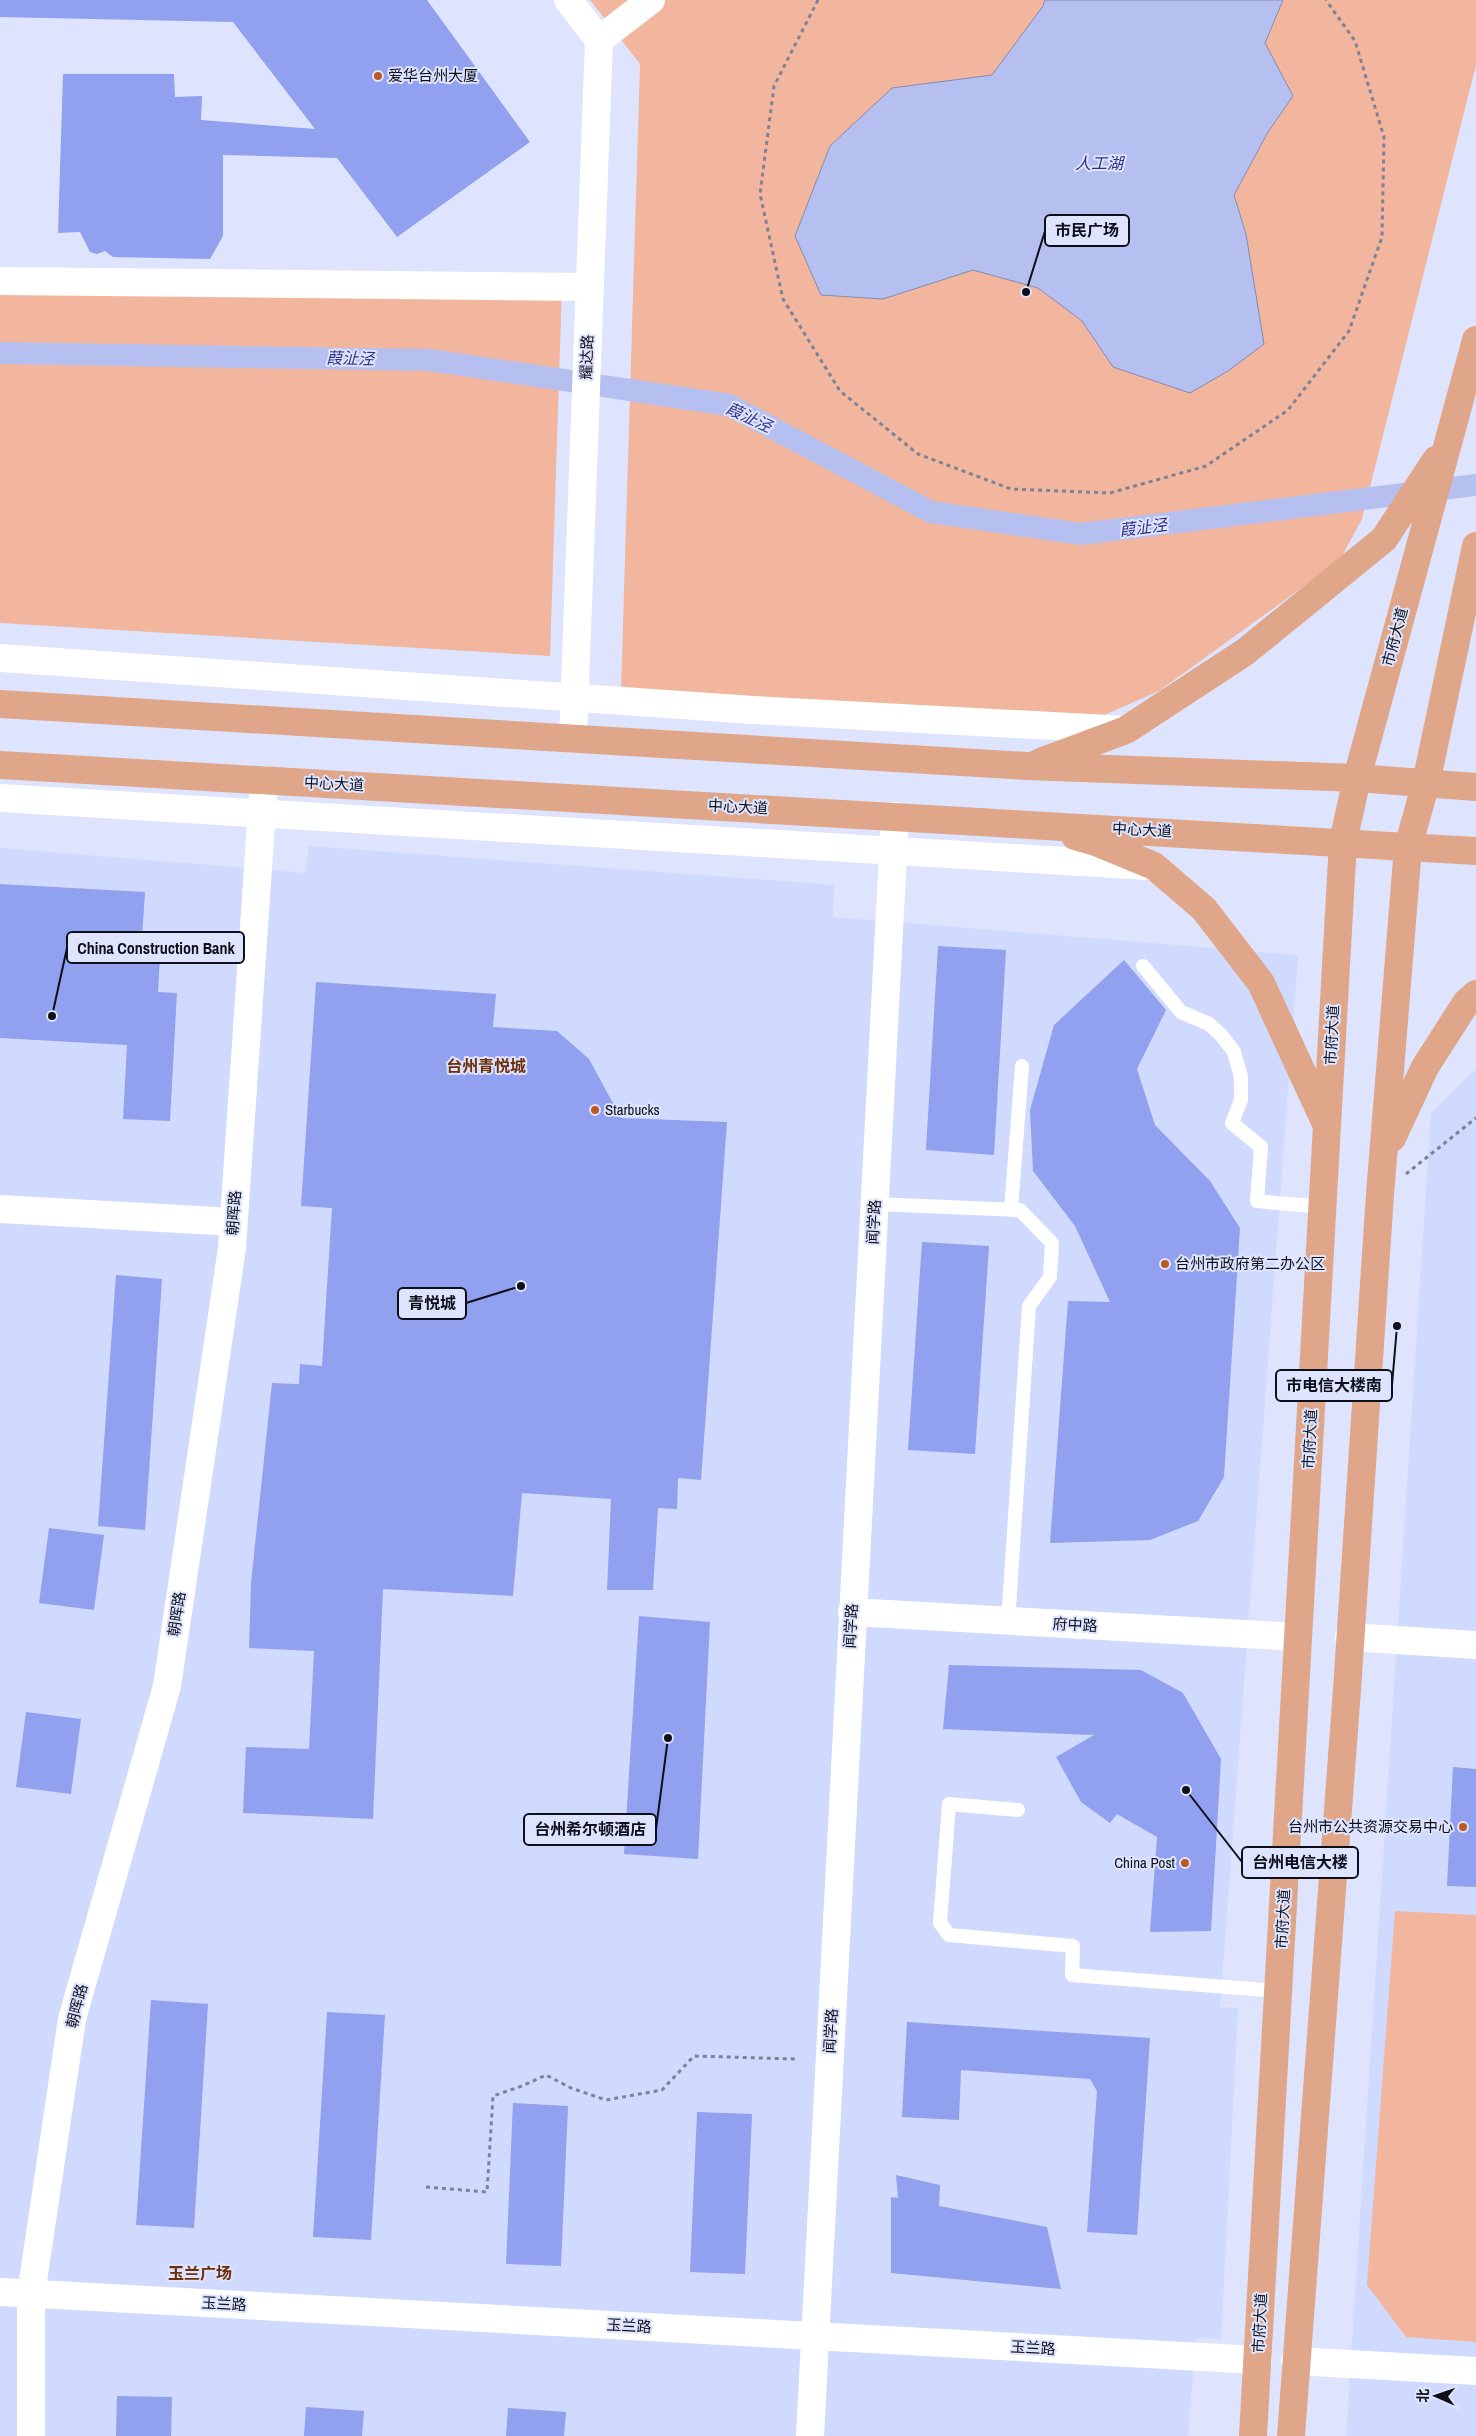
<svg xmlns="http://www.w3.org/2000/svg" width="1476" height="2436" font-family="'Archivo Narrow','Noto Sans SC',sans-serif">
<rect width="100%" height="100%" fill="#dee4fd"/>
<!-- built -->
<path fill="#d0d9fe" d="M 309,846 L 834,885 L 833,917 L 1298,955 L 1220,2007 L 1238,2008 L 1221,2339 L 1196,2338 L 1188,2436 L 0,2436 L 0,848 L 305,873 Z
M 1476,1069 L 1476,2436 L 1346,2436 L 1431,1113 Z"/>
<!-- green -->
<path fill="#f1b69d" d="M 590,0 L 1476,0 L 1476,65 L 1362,519 L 1340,560 L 1159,691 L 1093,720 L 621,691 L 640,64 Z
M 0,281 L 562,286 L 550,656 L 0,623 Z
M 1395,1911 L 1476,1915 L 1476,2342 L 1406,2337 L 1367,2285 Z"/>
<!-- water -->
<path fill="#b5c0f1" stroke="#838bb0" d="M 1045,0 L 1283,0 L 1265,43 L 1293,96 L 1268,132 L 1234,195 L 1246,234 L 1264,344 L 1228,371 L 1190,393 L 1113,367 L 1082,321 L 1038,288 L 973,270 L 883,299 L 821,295 L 795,236 L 830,146 L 892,88 L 992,75 L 1043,6 Z"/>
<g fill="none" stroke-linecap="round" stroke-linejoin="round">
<!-- canal -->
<path stroke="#b5c0f1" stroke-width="22" d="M 0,353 L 430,360 L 729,405 L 931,512 L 1081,534 L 1476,485"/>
</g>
<!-- building -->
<path fill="#91a0ef" d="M 0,0 L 427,0 L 530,142 L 397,237 L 337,158 L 223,155 L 223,236 L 210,259 L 113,257 L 105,251 L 97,254 L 90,252 L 80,232 L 58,233 L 63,74 L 174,74 L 175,97 L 202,96 L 201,120 L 315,129 L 233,22 L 0,17 Z
M 0,884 L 145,892 L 142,938 L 161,939 L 158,992 L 177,993 L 170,1121 L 123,1119 L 127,1045 L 0,1038 Z
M 938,946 L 1006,950 L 994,1155 L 926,1150 Z
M 1124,960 L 1166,1010 L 1137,1069 L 1155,1125 L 1210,1181 L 1240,1228 L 1224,1477 L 1198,1521 L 1150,1540 L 1050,1543 L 1068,1301 L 1110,1302 L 1075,1226 L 1033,1171 L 1030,1110 L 1054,1025 Z
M 316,982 L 496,994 L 493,1027 L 557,1031 L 589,1059 L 621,1118 L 727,1122 L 701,1480 L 678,1478 L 677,1509 L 658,1508 L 653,1590 L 607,1590 L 611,1499 L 522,1493 L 513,1596 L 383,1589 L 373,1819 L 243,1813 L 246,1747 L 309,1749 L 314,1651 L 249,1648 L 251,1583 L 272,1383 L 299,1384 L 300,1364 L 322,1366 L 332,1208 L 301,1206 Z
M 922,1242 L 989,1246 L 975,1454 L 908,1450 Z
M 116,1275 L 162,1279 L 145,1530 L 98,1526 Z
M 49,1528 L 104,1535 L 94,1610 L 39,1603 Z
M 639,1616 L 710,1622 L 698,1859 L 624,1854 Z
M 949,1665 L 1141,1670 L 1183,1693 L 1221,1759 L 1211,1931 L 1150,1932 L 1157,1837 L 1117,1814 L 1110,1823 L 1081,1802 L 1056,1757 L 1094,1735 L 943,1729 Z
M 26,1712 L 81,1719 L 71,1794 L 16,1787 Z
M 1453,1767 L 1476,1769 L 1476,1887 L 1447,1886 Z
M 151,2000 L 208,2004 L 194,2228 L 136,2225 Z
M 327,2012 L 385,2015 L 371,2240 L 313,2237 Z
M 907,2022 L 1150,2038 L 1137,2235 L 1087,2232 L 1097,2091 L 1090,2079 L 961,2070 L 959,2120 L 902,2117 Z
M 513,2103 L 568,2106 L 561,2266 L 506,2264 Z
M 697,2112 L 752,2114 L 745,2274 L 690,2272 Z
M 896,2175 L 940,2185 L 939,2206 L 1047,2227 L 1061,2289 L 891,2273 L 891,2197 L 898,2198 Z
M 117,2396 L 172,2397 L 171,2436 L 116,2436 Z
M 306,2407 L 364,2411 L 362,2436 L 304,2436 Z
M 508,2408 L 566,2412 L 564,2436 L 506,2436 Z"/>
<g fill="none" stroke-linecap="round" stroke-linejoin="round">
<!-- path -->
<path stroke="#7e8295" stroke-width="3" stroke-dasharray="4 4" stroke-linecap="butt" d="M 818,0 L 774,86 L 760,194 L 783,299 L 840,391 L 918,454 L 1011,489 L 1110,493 L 1206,466 L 1288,410 L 1349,331 L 1382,237 L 1384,137 L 1355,41 L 1326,0
M 1406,1174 L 1476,1118
M 426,2187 L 487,2192 L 493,2096 L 522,2086 L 546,2075 L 571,2088 L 606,2100 L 662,2090 L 694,2056 L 795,2059"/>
<!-- service -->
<path stroke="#fff" stroke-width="14" d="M 1143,966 L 1181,1012 L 1209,1024 L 1222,1036 L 1234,1052 L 1241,1077 L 1241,1100 L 1232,1123 L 1261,1147 L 1257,1201 L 1323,1207
M 875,1204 L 1020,1210 L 1052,1243 L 1050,1277 L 1029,1306 L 1008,1622
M 1011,1210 L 1022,1066
M 1018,1810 L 949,1804 L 940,1923 L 949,1935 L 1073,1946 L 1072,1975 L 1278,1991"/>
<!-- tertiary -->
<path stroke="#fff" stroke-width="28" d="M 568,0 L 599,40
M 0,281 L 590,287
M 573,739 L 599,40 L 651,0
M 0,1209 L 234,1222
M 852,1612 L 1298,1637
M 1349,1637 L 1476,1645
M 0,2292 L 1258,2360
M 1295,2361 L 1476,2371
M 31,2436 L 31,2294 L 72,2019 L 167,1686 L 232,1248 L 264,780
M 810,2436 L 895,816"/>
<!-- secondary -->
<path stroke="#fff" stroke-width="28" d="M 0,658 L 753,710 L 1126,730
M 0,798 L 1149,866"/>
<!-- primary -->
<path stroke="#dfa68a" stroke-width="28" d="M 0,704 L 1027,766 L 1357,778 L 1476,787
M 1040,762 L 1126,730 L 1245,652 L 1384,539 L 1436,460
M 0,765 L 1476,851
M 1075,836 L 1096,842 L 1154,866 L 1204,909 L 1261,983 L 1326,1124
M 1392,1138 L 1425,1067 L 1466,1003 L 1476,994
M 1253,2436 L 1343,842 L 1357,778 L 1476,340
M 1291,2436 L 1347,1690 L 1380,1194 L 1408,847 L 1426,783 L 1476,546"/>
</g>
<!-- markers -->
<g fill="#bc5824" stroke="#dee4fd" stroke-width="2">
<circle cx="378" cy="76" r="5"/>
<circle cx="595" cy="1110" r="5"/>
<circle cx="1165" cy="1264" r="5"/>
<circle cx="1463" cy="1827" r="5"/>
<circle cx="1185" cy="1863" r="5"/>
</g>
<g text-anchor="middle" stroke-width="4" stroke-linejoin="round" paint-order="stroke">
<!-- poi labels -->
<g font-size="15" fill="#0d0f19" stroke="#dee4fd" text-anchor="start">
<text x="388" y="81">爱华台州大厦</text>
<text x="605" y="1115">Starbucks</text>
<text x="1175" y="1269">台州市政府第二办公区</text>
<text x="1453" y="1832" text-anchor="end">台州市公共资源交易中心</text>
<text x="1175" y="1868" text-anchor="end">China Post</text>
</g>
<!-- street labels -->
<g font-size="15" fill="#0d0f19" stroke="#dee4fd">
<text transform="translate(587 357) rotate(-88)" y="5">耀达路</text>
<text transform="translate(1395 637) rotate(-75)" y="5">市府大道</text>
<text transform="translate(334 784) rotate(3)" y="5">中心大道</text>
<text transform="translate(738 807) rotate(3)" y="5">中心大道</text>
<text transform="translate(1142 830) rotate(3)" y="5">中心大道</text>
<text transform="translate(1332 1035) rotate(-87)" y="5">市府大道</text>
<text transform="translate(234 1213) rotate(-86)" y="5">朝晖路</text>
<text transform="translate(874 1222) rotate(-87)" y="5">闻学路</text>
<text transform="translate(1310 1439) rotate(-87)" y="5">市府大道</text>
<text transform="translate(177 1614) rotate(-82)" y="5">朝晖路</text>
<text transform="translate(1075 1625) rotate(3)" y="5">府中路</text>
<text transform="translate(851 1626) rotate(-87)" y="5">闻学路</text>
<text transform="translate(1283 1919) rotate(-87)" y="5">市府大道</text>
<text transform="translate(77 2006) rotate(-76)" y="5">朝晖路</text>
<text transform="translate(831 2031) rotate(-87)" y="5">闻学路</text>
<text transform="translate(224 2304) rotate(3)" y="5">玉兰路</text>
<text transform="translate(1260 2323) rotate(-87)" y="5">市府大道</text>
<text transform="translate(629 2326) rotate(3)" y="5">玉兰路</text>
<text transform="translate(1033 2348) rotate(3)" y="5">玉兰路</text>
</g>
<!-- water labels -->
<g font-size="16" font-style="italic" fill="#2d308a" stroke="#dee4fd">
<text x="1099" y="169">人工湖</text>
<text transform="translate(350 358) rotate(1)" y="6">葭沚泾</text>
<text transform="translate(749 417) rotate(25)" y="6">葭沚泾</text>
<text transform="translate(1143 527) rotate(-7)" y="6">葭沚泾</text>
</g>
<!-- neighbourhood labels -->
<g font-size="16" font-weight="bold" fill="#6d2e0b" stroke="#dee4fd">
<text x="486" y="1072">台州青悦城</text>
<text x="200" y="2279">玉兰广场</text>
</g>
</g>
<!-- callouts -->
<path fill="none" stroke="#0d0f19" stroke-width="2" d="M1026 292L1045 231M52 1016L67 948M521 1286L466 1303M1397 1326L1392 1385M668 1738L656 1829M1186 1790L1242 1862"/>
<g fill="#0d0f19" stroke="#dee4fd" stroke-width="2">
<circle cx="1026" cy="292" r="5"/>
<circle cx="52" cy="1016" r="5"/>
<circle cx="521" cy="1286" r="5"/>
<circle cx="1397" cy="1326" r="5"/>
<circle cx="668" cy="1738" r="5"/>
<circle cx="1186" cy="1790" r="5"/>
</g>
<g fill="#dee4fd" stroke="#0d0f19" stroke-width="2">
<rect x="1045" y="215" width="84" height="31" rx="5"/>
<rect x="67" y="932" width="177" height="31" rx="5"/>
<rect x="398" y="1288" width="68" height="31" rx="5"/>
<rect x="1276" y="1370" width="116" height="31" rx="5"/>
<rect x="524" y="1814" width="132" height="31" rx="5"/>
<rect x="1242" y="1847" width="116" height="31" rx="5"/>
</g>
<g font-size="16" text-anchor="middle" font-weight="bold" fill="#0d0f19">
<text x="1087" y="236">市民广场</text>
<text x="156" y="954">China Construction Bank</text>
<text x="432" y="1309">青悦城</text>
<text x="1334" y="1391">市电信大楼南</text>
<text x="590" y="1835">台州希尔顿酒店</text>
<text x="1300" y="1868">台州电信大楼</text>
</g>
<!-- north arrow -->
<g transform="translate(1436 2396) rotate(272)" stroke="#dee4fd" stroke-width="4" paint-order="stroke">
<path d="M0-4L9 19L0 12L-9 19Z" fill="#0d0f19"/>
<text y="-8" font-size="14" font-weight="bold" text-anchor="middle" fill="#0d0f19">北</text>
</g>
</svg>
